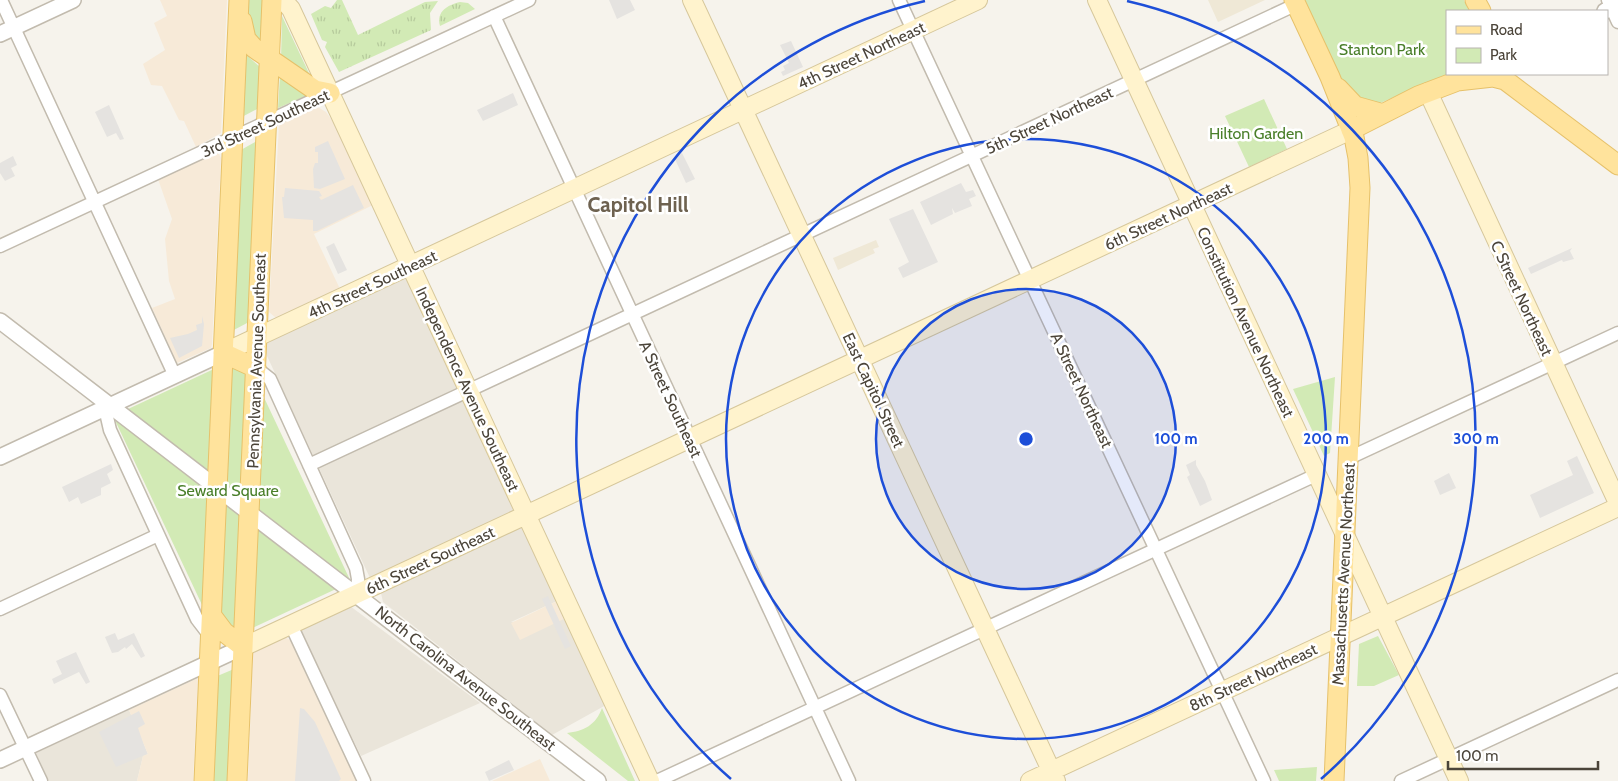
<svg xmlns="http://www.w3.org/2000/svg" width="1618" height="781" font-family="Cabin,sans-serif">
<defs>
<pattern id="grass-tufts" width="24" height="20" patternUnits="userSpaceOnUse" patternTransform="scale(1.25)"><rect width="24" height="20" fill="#d2eab5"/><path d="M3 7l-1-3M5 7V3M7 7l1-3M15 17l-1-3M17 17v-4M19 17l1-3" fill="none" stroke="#b6ca9c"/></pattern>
</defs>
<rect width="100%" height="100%" fill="#f6f3ec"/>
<!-- residential -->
<path fill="#eae5da" d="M 406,275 L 517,512 L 370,578 L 261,343 Z
M 523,525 L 557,601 L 511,622 L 566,618 L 606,705 L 552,735 L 383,602 L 381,593 Z
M 350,606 L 480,703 L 361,756 L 300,630 Z
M 129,710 L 148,754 L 143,756 L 137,781 L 49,781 L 36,753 Z"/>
<!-- commercial -->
<path fill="#f7ead8" d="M 160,0 L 227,0 L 221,133 L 196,147 L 184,121 L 179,120 L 162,86 L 151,85 L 143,64 L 165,50 L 154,23 L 167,16 Z
M 316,106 L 326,112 L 337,127 L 373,205 L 314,234 L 340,289 L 276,318 L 269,312 L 279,124 Z
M 213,154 L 219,154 L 221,158 L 212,344 L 211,348 L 177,363 L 152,308 L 175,299 L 169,281 L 165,239 L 172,219 L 158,179 Z
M 557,601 L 566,618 L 520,640 L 511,623 Z
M 284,636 L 295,644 L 357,781 L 248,781 L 253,652 Z
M 198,678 L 193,781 L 137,781 L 143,756 L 148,754 L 129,710 Z
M 540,759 L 550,781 L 492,781 Z"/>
<!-- education -->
<path fill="#efe8d6" d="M 1208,0 L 1265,0 L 1218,22 Z
M 876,240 L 879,247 L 873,249 L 875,253 L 838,270 L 833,258 Z"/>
<!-- grass -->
<path fill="url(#grass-tufts)" d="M 337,0 L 342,0 L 358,35 L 425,2 L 438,1 L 430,13 L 431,30 L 339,72 L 325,47 L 327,42 L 322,40 L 311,14 L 325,6 L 331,8 Z
M 460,2 L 468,3 L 475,9 L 440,26 C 436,11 448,5 460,2 Z"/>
<!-- green -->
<path fill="#d2eab5" d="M 248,0 L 265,0 L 263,43 L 258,43 L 247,21 Z
M 1305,0 L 1464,0 L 1469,11 L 1447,11 L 1447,74 L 1378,104 L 1369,103 L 1346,89 Z
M 282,16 L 316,88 L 281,60 Z
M 243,52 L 260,67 L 259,108 L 240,118 Z
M 280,75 L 308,95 L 278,108 Z
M 1264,99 L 1287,149 L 1249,167 L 1225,116 Z
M 257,141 L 249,322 L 230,332 L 239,151 Z
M 244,355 L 351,582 L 220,643 L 113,416 Z
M 1335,377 L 1330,453 L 1324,456 L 1293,389 Z
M 1378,636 L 1399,675 L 1374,686 L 1357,686 L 1359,644 Z
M 234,669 L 229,781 L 210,781 L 215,677 Z
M 602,708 L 635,781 L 628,781 L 567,733 C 584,731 596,725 602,708 Z
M 1317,767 L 1316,781 L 1279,781 L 1274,770 Z"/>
<!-- parking -->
<path fill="#e5e3e0" d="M 609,0 L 630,0 L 635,10 L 617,19 Z
M 791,41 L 803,67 L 783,76 L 781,72 L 785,70 L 783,66 L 789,63 L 780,45 Z
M 513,93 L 518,105 L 483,121 L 477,110 Z
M 109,105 L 124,139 L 120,140 L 116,133 L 107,137 L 95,112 Z
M 328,141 L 345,179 L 320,189 L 314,188 L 313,169 L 315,163 L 318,163 L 318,152 L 315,152 L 315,147 Z
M 682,153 L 695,179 L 686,183 L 674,157 Z
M 13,156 L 17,165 L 11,168 L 15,176 L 5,181 L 0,173 L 0,163 Z
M 961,183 L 966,192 L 973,190 L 976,196 L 969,199 L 972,206 L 955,213 L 952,208 L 953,214 L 931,225 L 920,202 Z
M 353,185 L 364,208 L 317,231 L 313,231 L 313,220 L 284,218 L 282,197 L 284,197 L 285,188 L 319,191 L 322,196 L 319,197 L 321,200 Z
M 913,209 L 938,262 L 903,278 L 898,268 L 909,262 L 889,219 Z
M 334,243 L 347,270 L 338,274 L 326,247 Z
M 1572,248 L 1570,251 L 1574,259 L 1563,262 L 1562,260 L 1531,274 L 1528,268 Z
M 202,316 L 204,324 L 202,346 L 179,358 L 170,338 L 188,334 L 197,330 L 196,325 L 202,323 Z
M 1577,456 L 1594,493 L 1540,518 L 1530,495 L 1573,475 L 1567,461 Z
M 1196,460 L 1196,465 L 1205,481 L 1212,500 L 1200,506 L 1187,477 L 1190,475 L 1186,465 Z
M 111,464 L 113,470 L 107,474 L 111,483 L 101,488 L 101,495 L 81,504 L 78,497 L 69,502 L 62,487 Z
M 1449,473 L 1456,488 L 1440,495 L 1434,481 Z
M 548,596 L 571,646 L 565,649 L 542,599 Z
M 115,633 L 118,640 L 134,633 L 145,656 L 141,658 L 132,644 L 126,649 L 125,647 L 118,652 L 112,653 L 105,637 Z
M 76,652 L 90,682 L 86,684 L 79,672 L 54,684 L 52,679 L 62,674 L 56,661 Z
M 300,708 L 304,709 L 315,722 L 341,779 L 339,781 L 295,781 Z
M 139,711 L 145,724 L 138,728 L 147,754 L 116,767 L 99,732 Z
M 509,760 L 514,770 L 489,781 L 485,772 Z"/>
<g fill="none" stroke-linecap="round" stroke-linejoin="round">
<defs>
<path id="minor" d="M 1,0 L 175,376
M 899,0 L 1264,781
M 1608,0 L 1618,22
M 494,16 L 849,781
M 0,246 L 529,0
M 256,368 L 270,379 L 356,568 L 358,579 L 357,594
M 110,406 L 107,417 L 110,430 L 197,619 L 210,636
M 1349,458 L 1618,333
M 309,465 L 1297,4
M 0,609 L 158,535
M 291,625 L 364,781
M 0,695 L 41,781
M 657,781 L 1318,474
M 1401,781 L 1618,680"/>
<path id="tertiary" d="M 1605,11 L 1618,5
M 0,34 L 73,0
M 0,321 L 598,781
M 0,457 L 223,353
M 0,760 L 243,647"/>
<path id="secondary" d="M 283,0 L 291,9 L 650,781
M 692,0 L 1056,781
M 1097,0 L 1459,781
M 1428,92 L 1618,503
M 223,353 L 978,0
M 243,647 L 1351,130
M 1030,781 L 1618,507"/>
<path id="primary" d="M 1294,0 L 1330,77 L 1354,137 L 1358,158 L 1360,188 L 1334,781
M 1475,0 L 1481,11
M 242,21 L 246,39 L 254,48 L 315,90 L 330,93
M 1457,81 L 1493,77 L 1505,80 L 1618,165
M 1338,88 L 1355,106 L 1380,113
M 1351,130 L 1418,96 L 1468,77
M 223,353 L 256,368
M 212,616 L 224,632 L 243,647
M 204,781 L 239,0
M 237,781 L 272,0"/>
</defs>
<!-- minor casing -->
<use href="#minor" stroke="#c2bbae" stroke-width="15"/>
<!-- tertiary casing -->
<use href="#tertiary" stroke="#c2bbae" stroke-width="18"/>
<!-- secondary casing -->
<use href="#secondary" stroke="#d6c79b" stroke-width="20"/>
<!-- primary casing -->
<use href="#primary" stroke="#e6c16a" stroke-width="21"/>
<!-- minor -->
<use href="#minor" stroke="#fff" stroke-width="12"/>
<!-- tertiary -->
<use href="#tertiary" stroke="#fff" stroke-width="15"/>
<!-- secondary -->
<use href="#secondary" stroke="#fff3cd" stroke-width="18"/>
<!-- primary -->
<use href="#primary" stroke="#ffe39c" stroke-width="19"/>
</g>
<!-- distance rings -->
<circle cx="1026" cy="439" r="150" fill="#1d4ed8" fill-opacity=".12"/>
<g fill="none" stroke="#1d4ed8" stroke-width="2.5">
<circle cx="1026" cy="439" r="150"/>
<circle cx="1026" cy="439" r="300"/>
<path d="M731 779A450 450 0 0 1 925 1M1127 1A450 450 0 0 1 1321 779"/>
</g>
<g text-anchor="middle" stroke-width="5" stroke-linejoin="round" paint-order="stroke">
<!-- park labels -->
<g font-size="16" fill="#4a7f2a" stroke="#fff">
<text x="1382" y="55">Stanton Park</text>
<text x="1256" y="139">Hilton Garden</text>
<text x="228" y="496">Seward Square</text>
</g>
<!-- street labels -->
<g font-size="16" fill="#4b4439" stroke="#fff">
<text transform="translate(861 55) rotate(-25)" y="6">4th Street Northeast</text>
<text transform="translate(1049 120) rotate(-25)" y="6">5th Street Northeast</text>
<text transform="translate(265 123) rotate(-25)" y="6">3rd Street Southeast</text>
<text transform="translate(1168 216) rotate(-25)" y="6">6th Street Northeast</text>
<text transform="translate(372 284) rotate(-25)" y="6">4th Street Southeast</text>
<text transform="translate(1522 298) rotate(65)" y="6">C Street Northeast</text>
<text transform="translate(1246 322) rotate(65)" y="6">Constitution Avenue Northeast</text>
<text transform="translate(256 361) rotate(-88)" y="6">Pennsylvania Avenue Southeast</text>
<text transform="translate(468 389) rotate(65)" y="6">Independence Avenue Southeast</text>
<text transform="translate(874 390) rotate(65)" y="6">East Capitol Street</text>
<text transform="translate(1082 390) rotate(65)" y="6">A Street Northeast</text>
<text transform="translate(671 399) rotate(65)" y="6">A Street Southeast</text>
<text transform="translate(430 560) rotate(-25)" y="6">6th Street Southeast</text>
<text transform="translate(1343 574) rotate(-87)" y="6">Massachusetts Avenue Northeast</text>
<text transform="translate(1253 677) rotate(-25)" y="6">8th Street Northeast</text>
<text transform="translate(466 678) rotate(38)" y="6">North Carolina Avenue Southeast</text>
</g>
<!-- district labels -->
<g font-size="21" font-weight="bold" fill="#6e6250" stroke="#fff">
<text x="638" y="212">Capitol Hill</text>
</g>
</g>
<circle cx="1026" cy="439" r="8" fill="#1d4ed8" stroke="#fff" stroke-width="2.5"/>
<g font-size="15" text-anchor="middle" font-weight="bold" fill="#1d4ed8" stroke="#fff" stroke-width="5" stroke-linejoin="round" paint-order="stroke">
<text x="1176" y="444">100 m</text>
<text x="1326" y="444">200 m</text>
<text x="1476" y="444">300 m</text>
</g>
<!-- legend -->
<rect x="1446" y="10" width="162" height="65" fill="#ffffff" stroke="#b7b4b0"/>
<rect x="1456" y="26" width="25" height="8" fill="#ffe39c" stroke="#b7b4b0"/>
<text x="1490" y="35" font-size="15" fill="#4b4439">Road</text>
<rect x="1456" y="48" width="25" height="15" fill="#d2eab5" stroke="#b7b4b0"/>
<text x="1490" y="60" font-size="15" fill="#4b4439">Park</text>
<!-- scale -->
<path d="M1448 761v8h150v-8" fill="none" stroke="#4b4439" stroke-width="2.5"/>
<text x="1456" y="761" font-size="15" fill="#4b4439" stroke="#ffffff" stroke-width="4" paint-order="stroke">100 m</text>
</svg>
